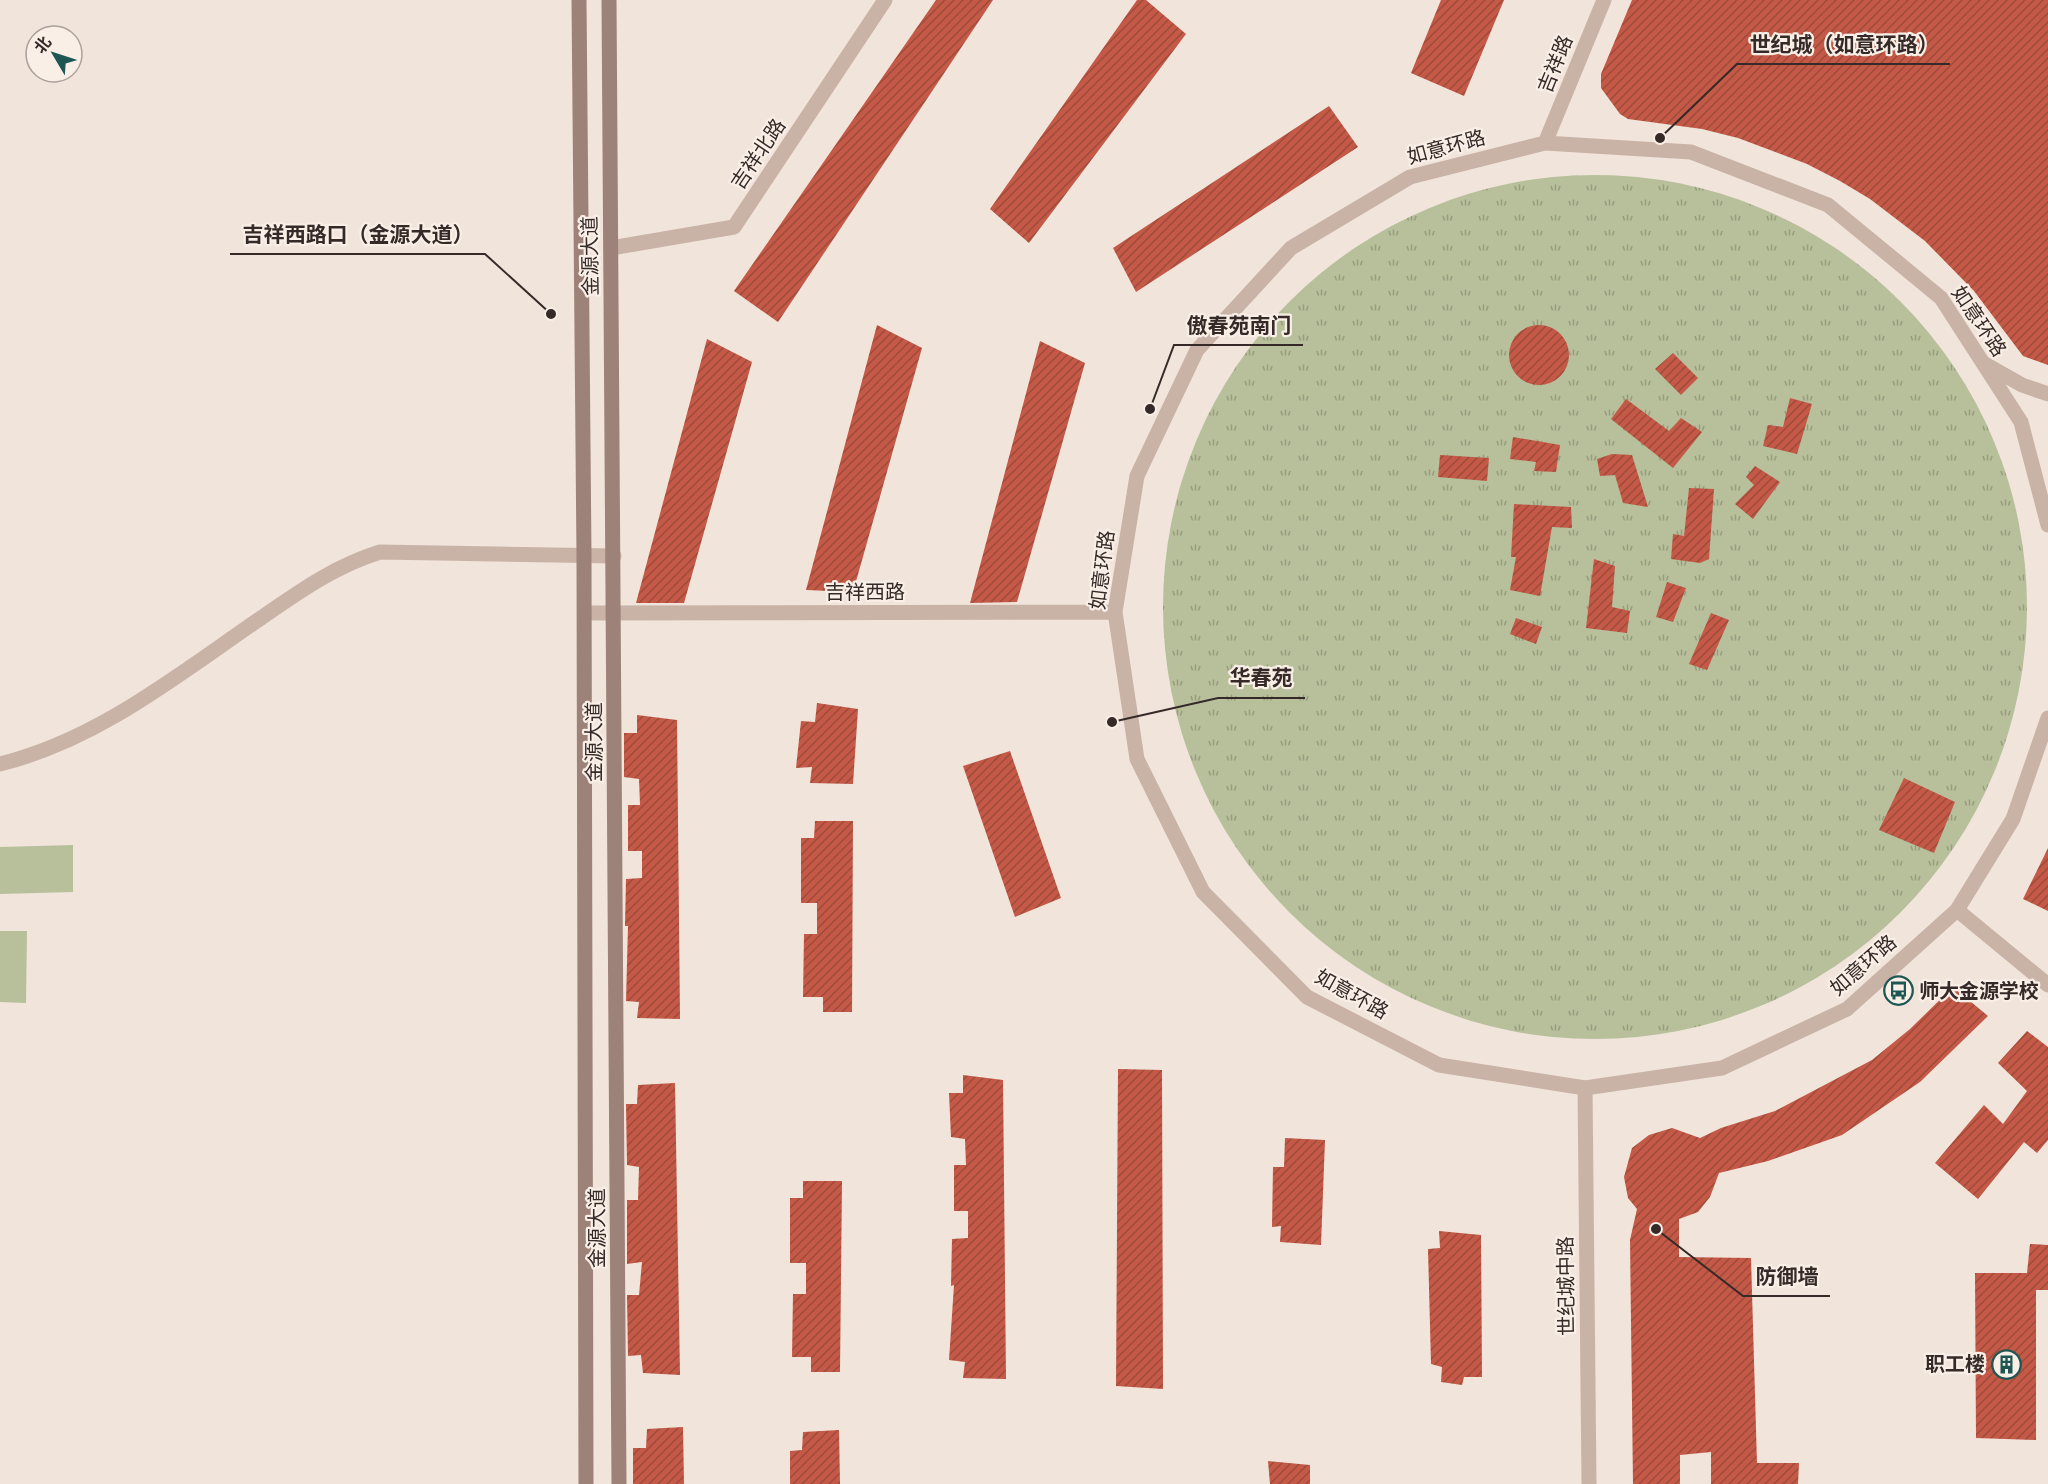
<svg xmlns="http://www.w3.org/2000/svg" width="2048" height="1484" font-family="Lato,'Noto Sans SC',sans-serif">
<defs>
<pattern id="grass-tufts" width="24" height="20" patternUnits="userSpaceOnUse" patternTransform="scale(1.5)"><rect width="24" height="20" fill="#b7c09b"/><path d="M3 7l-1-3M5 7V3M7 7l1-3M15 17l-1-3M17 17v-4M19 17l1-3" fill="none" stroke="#969c7e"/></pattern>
<pattern id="building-hatch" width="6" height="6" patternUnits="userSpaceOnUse" patternTransform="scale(1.5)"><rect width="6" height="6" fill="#c35946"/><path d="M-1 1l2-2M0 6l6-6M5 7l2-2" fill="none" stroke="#9f4a3a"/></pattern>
</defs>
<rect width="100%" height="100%" fill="#f1e4db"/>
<!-- grass -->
<path fill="url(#grass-tufts)" d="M1163 607a432 432 0 1 1 864 0a432 432 0 1 1-864 0Z"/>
<!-- garden -->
<path fill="#b7c09b" d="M 73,845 L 73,892 L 0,894 L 0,847 Z
M 0,931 L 27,931 L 26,1003 L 0,1002 Z"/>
<!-- building -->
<path fill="url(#building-hatch)" d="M 936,0 L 993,0 L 778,322 L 734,291 Z
M 1137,0 L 1146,0 L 1186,34 L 1029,243 L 990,209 Z
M 1441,0 L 1504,0 L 1464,96 L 1411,73 Z
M 1632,0 L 2048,0 L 2048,365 L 2023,356 L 1974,291 L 1925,241 L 1870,199 L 1840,181 L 1807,164 L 1738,138 L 1702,129 L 1628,119 L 1620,114 L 1601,88 L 1601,74 Z
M 1329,106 L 1358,147 L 1136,292 L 1113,248 Z
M1509 355a30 30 0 1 1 60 0a30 30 0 1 1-60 0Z
M 877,325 L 922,348 L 853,592 L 806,590 Z
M 707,339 L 752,362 L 684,603 L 636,603 Z
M 1040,341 L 1085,363 L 1017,602 L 970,603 Z
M 1673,353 L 1698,378 L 1681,395 L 1655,369 Z
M 1790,398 L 1812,404 L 1797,454 L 1763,446 L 1768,425 L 1783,427 Z
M 1626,399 L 1669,431 L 1681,418 L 1702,432 L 1673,468 L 1611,419 Z
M 1513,437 L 1560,445 L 1556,472 L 1534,471 L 1536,462 L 1510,459 Z
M 1612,454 L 1632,455 L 1648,507 L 1623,503 L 1615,475 L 1600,476 L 1597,459 Z
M 1440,455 L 1489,458 L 1487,481 L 1438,477 Z
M 1755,466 L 1780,482 L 1753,519 L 1735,504 L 1754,485 L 1746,477 Z
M 1689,488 L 1714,489 L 1709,559 L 1700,563 L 1671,559 L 1673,534 L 1684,536 Z
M 1514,504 L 1571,507 L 1572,528 L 1552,527 L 1540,596 L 1510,590 L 1516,557 L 1511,557 Z
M 1594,559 L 1615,566 L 1612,607 L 1630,611 L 1627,633 L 1586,628 Z
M 1667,582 L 1686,588 L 1673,622 L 1656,617 Z
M 1711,613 L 1729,620 L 1707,670 L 1689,664 Z
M 1516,618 L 1542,627 L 1536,644 L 1510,634 Z
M 817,703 L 858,709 L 853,784 L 810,783 L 812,767 L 796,768 L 801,721 L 815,722 Z
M 637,715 L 677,720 L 680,1019 L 637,1018 L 639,1002 L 626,1001 L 628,926 L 625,926 L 626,879 L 642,878 L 642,851 L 628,851 L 628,805 L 640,805 L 639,779 L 624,777 L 624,733 L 637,733 Z
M 1010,751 L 1061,898 L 1015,917 L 963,766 Z
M 1904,778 L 1955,802 L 1934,853 L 1879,830 Z
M 815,821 L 853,821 L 852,1012 L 823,1012 L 823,997 L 803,997 L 804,934 L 817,934 L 817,903 L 801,903 L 801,838 L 814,838 Z
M 2048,848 L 2048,911 L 2023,899 Z
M 1953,987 L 1988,1016 L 1920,1082 L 1842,1135 L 1768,1161 L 1719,1173 L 1710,1197 L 1698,1212 L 1679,1219 L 1679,1257 L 1751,1258 L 1757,1463 L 1799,1463 L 1798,1484 L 1711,1484 L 1711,1452 L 1680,1455 L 1680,1484 L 1633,1484 L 1630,1240 L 1637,1209 L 1628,1198 L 1624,1177 L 1632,1148 L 1649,1135 L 1672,1128 L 1700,1138 L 1721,1128 L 1775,1111 L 1872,1060 L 1910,1029 Z
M 2027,1031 L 2048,1047 L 2048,1140 L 2037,1153 L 2024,1142 L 1978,1199 L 1935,1163 L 1984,1105 L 2003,1124 L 2027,1091 L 1998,1063 Z
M 1118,1069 L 1162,1070 L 1163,1389 L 1116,1386 Z
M 963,1075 L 1003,1080 L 1006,1379 L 963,1378 L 965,1362 L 949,1360 L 954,1285 L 951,1286 L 952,1239 L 968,1238 L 968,1211 L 954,1211 L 954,1165 L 966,1165 L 965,1139 L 951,1137 L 949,1093 L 963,1093 Z
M 675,1083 L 680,1375 L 643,1373 L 641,1355 L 628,1356 L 627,1295 L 639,1295 L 642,1262 L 627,1264 L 627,1200 L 638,1200 L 639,1167 L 627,1165 L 626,1104 L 637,1104 L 638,1085 Z
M 1285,1138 L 1325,1140 L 1321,1245 L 1280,1242 L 1281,1226 L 1272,1227 L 1273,1167 L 1284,1167 Z
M 803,1181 L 842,1181 L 840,1372 L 811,1372 L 811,1357 L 792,1357 L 793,1294 L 806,1294 L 806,1263 L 790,1263 L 790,1198 L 803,1198 Z
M 1439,1231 L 1481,1235 L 1482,1377 L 1464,1377 L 1462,1385 L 1441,1382 L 1442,1367 L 1431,1364 L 1428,1249 L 1440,1248 Z
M 2030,1244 L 2048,1245 L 2048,1290 L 2036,1290 L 2036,1440 L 1976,1438 L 1975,1273 L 2027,1273 Z
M 683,1427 L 684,1484 L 633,1484 L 633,1448 L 646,1448 L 647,1429 Z
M 839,1430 L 840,1484 L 790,1484 L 790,1451 L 802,1450 L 803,1432 Z
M 1268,1461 L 1310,1465 L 1310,1484 L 1270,1484 Z"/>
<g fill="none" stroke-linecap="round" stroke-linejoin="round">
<!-- street -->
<path stroke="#c9b3a7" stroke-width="15" d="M 1545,143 L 1604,0
M 611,248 L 734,227 L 885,0
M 1985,364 L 2022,385 L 2048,394
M 2048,525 L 2021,422 L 1941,298 L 1828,205 L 1691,152 L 1545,143 L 1410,177 L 1291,248 L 1197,350 L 1137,476 L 1115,612 L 1137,759 L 1203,892 L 1307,997 L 1439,1065 L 1585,1088 L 1722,1068 L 1847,1009 L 1957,910 L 2013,819 L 2048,718
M 585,613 L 1115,612
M 0,764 C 98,740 179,674 261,618 C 300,591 335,566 380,552 L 614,556
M 1957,910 L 2048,985
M 1585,1088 L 1589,1484"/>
<!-- secondary -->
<path stroke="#9c8278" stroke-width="15" d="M 579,0 L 584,556 L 586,1484
M 609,0 L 619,1484"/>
</g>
<!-- icons -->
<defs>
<symbol id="bus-ring" viewBox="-11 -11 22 22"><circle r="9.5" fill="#f9efe7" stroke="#1e5654" stroke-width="1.5"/><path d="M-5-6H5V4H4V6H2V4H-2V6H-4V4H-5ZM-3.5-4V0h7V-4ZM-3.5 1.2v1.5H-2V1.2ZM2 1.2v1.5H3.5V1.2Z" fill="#1e5654"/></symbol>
<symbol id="building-ring" viewBox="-11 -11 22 22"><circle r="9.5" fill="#f9efe7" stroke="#1e5654" stroke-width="1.5"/><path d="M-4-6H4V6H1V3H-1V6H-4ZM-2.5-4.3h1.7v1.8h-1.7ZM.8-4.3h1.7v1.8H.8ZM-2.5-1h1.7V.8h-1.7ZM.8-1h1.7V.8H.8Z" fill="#1e5654"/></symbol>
</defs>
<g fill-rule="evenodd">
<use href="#bus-ring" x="1882" y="974" width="33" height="33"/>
<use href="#building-ring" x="1990" y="1348" width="33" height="33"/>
</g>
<g text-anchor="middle" stroke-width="4.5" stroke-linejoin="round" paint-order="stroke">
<!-- street labels -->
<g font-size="20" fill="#352a27" stroke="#f9efe7">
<text transform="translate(1555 64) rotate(-68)" y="7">吉祥路</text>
<text transform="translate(1446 147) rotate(-15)" y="7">如意环路</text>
<text transform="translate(758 154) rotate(-56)" y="7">吉祥北路</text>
<text transform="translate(590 256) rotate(-91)" y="7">金源大道</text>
<text transform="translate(1979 321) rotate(56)" y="7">如意环路</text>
<text transform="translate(1102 570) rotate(-83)" y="7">如意环路</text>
<text x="865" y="599">吉祥西路</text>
<text transform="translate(594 742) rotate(-90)" y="7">金源大道</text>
<text transform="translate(1863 965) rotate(-41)" y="7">如意环路</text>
<text transform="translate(1352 994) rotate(29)" y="7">如意环路</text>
<text transform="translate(597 1228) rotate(-90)" y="7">金源大道</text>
<text transform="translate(1566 1286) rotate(-91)" y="7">世纪城中路</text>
</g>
<!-- poi labels -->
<g font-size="20" font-weight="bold" fill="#352a27" stroke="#f9efe7" text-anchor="start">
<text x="1919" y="998">师大金源学校</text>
<text x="1985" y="1371" text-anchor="end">职工楼</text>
</g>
</g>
<!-- callouts -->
<path fill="none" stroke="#352a27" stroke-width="2" d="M1660 138L1737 64H1950M551 314L485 254H230M1150 409L1174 345H1303M1112 722L1218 698H1305M1656 1229L1743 1296H1830"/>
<g fill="#352a27" stroke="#f9efe7" stroke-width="2">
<circle cx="1660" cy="138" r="6"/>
<circle cx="551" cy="314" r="6"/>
<circle cx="1150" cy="409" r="6"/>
<circle cx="1112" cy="722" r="6"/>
<circle cx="1656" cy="1229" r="6"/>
</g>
<g font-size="21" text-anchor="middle" font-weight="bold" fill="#352a27" stroke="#f9efe7" stroke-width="4.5" stroke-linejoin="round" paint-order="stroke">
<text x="1844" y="52">世纪城（如意环路）</text>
<text x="358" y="242">吉祥西路口（金源大道）</text>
<text x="1239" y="333">傲春苑南门</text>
<text x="1261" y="685">华春苑</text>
<text x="1787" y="1284">防御墙</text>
</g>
<!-- north arrow -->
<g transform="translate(54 54) rotate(309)"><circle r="28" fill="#f9efe7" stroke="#aba09a" stroke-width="1.5"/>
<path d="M0-4.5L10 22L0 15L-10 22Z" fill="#1e5654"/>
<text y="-9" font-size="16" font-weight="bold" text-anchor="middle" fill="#352a27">北</text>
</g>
</svg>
